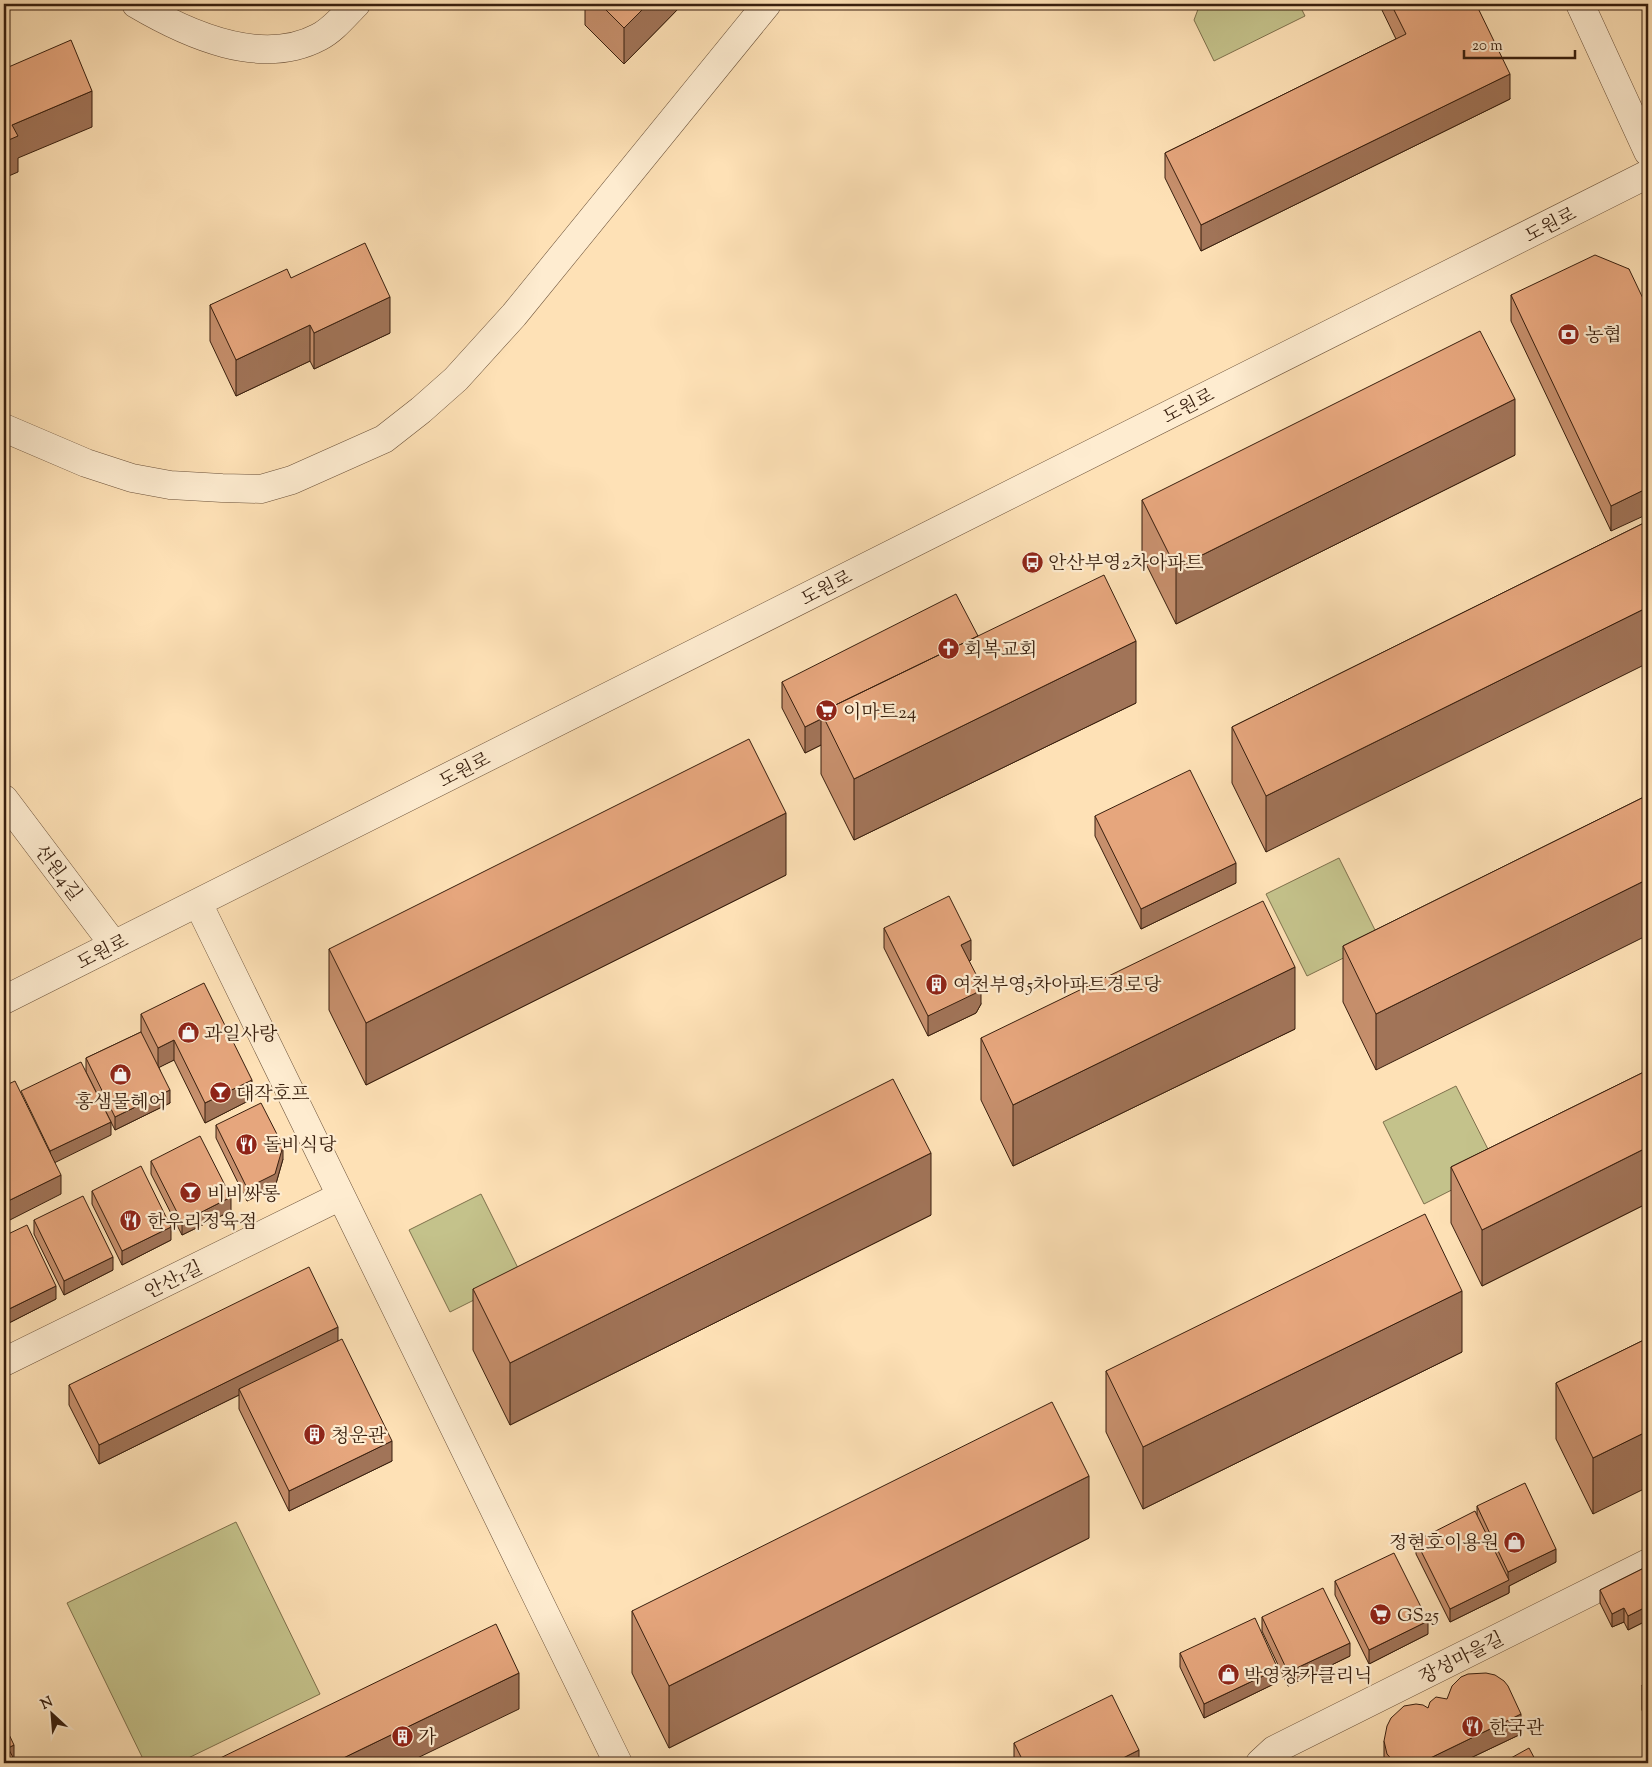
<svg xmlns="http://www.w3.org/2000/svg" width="1652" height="1767" font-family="'Sorts Mill Goudy','Noto Serif KR',serif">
<rect width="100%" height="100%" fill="#fee1b6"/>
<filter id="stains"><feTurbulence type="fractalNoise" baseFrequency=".004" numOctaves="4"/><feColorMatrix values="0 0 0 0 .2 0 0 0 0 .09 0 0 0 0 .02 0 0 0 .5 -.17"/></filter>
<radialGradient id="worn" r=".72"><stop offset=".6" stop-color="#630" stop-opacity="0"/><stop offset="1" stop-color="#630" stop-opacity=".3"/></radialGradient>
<!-- green -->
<path fill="#c4c28b" stroke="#7e704c" d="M 1200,4 L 1299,4 L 1305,16 L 1214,61 L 1194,20 Z
M 1339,858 L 1380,940 L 1307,976 L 1266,894 Z
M 1456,1086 L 1497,1167 L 1424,1204 L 1383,1122 Z
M 481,1194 L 522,1276 L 450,1312 L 409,1230 Z
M 236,1522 L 320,1694 L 178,1763 L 145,1763 L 67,1603 Z"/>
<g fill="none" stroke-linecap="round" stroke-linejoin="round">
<defs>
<path id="minor" d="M 136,4 C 187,34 261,68 319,37 C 333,30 345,15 356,4
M 1580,4 L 1648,152
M 4,428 L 86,463 L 132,478 L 170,485 L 222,488 L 261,489 L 292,480 L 384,439 L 421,410 L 456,379 L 514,315 L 767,4
M 4,799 L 114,945
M 198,903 L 618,1763
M 4,1000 L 1648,174
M 4,1362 L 341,1196
M 1260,1763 L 1274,1750 L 1648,1563"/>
</defs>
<!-- minor casing -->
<use href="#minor" stroke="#6a5038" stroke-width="29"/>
<!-- minor -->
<use href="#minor" stroke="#feecd0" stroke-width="28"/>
</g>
<!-- wall -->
<path fill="#c68f6c" stroke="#381f0e" d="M 585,4 L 679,4 L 679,8 L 624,64 L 585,25 Z
M 1379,4 L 1476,4 L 1510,99 L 1201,251 L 1165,178 L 1165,153 L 1396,39 Z
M 1629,269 L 1611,531 L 1511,321 L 1511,295 Z
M 291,278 L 390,333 L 314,369 L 310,361 L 236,396 L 210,341 L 210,305 Z
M 1515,455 L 1176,624 L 1142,556 L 1142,500 Z
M 1648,521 L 1266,852 L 1232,783 L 1232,727 Z
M 978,636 L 1136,703 L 854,840 L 821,774 L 821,745 L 805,753 L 782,708 L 782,682 Z
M 1648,795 L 1376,1070 L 1343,1002 L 1343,946 Z
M 1095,816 L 1236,883 L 1141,929 L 1095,836 Z
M 786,875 L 366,1085 L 329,1010 L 329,949 Z
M 884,928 L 971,960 L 969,961 L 981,1004 L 976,1013 L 928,1036 L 884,948 Z
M 141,1014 L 252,1099 L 205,1123 L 174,1060 L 159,1067 L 170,1103 L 115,1130 L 86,1072 L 86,1058 L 141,1032 Z
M 1295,1029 L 1013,1166 L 981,1100 L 981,1038 Z
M 1648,1070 L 1648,1203 L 1482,1286 L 1451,1223 L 1451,1167 Z
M 216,1125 L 283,1159 L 275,1187 L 247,1201 L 216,1138 Z
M 151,1161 L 231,1211 L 182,1235 L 151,1174 Z
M 92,1191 L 171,1240 L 122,1265 L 92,1204 Z
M 931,1215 L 510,1425 L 473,1350 L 473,1289 Z
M 34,1220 L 113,1270 L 64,1295 L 34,1234 Z
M 4,1236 L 56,1299 L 5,1325 L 4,1322 Z
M 1648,1338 L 1593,1514 L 1556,1439 L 1556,1383 Z
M 338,1341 L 392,1461 L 289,1511 L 239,1409 L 239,1395 L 99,1464 L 69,1405 L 69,1385 Z
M 1462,1352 L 1143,1509 L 1106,1432 L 1106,1371 Z
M 1477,1506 L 1556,1562 L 1509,1586 L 1509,1593 L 1450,1622 L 1416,1554 L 1416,1541 L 1477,1516 Z
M 1089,1538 L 669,1748 L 632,1673 L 632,1611 Z
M 1648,1566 L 1648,1620 L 1628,1630 L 1624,1622 L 1612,1627 L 1600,1603 L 1600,1590 Z
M 1335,1581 L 1428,1634 L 1369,1664 L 1335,1595 Z
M 1262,1617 L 1350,1656 L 1288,1686 L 1262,1631 Z
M 1180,1653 L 1278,1682 L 1204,1718 L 1180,1667 Z
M 1648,1681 L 1648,1724 L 1642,1710 L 1642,1685 Z
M 1428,1708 L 1521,1734 L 1460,1763 L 1384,1763 L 1384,1741 Z
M 1014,1743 L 1139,1763 L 1014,1763 Z"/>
<!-- shaded-wall -->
<path fill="#a17458" stroke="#381f0e" d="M 648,4 L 679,4 L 679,8 L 624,64 L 624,28 Z
M 1510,74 L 1510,99 L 1201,251 L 1201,225 Z
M 92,91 L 92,127 L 18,158 L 18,172 L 4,178 L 4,142 L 12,125 Z
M 390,297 L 390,333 L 314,369 L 314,333 Z
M 310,325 L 310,361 L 236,396 L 236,360 Z
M 1515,399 L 1515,455 L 1176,624 L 1176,568 Z
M 1648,488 L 1648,514 L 1611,531 L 1611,506 Z
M 1648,607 L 1648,663 L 1266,852 L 1266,796 Z
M 1136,641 L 1136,703 L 854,840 L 854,779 Z
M 821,719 L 821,745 L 805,753 L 805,727 Z
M 786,813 L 786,875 L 366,1085 L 366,1023 Z
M 6,848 L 6,874 L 4,891 L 4,865 Z
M 1236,863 L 1236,883 L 1141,929 L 1141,909 Z
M 1648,879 L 1648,935 L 1376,1070 L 1376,1014 Z
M 971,940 L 971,960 L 961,965 L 961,945 Z
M 1295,967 L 1295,1029 L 1013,1166 L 1013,1105 Z
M 981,984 L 981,1004 L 976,1013 L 928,1036 L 928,1016 Z
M 174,1040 L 174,1060 L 158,1068 L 158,1048 Z
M 252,1080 L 252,1099 L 205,1123 L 205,1103 Z
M 170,1090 L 170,1103 L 115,1130 L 115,1117 Z
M 111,1122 L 111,1135 L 50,1165 L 50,1151 Z
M 283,1146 L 283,1159 L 275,1187 L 247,1201 L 247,1188 Z
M 1648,1147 L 1648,1203 L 1482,1286 L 1482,1230 Z
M 931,1153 L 931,1215 L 510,1425 L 510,1363 Z
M 61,1175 L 61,1194 L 4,1223 L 4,1203 Z
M 231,1197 L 231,1211 L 182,1235 L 182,1222 Z
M 171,1227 L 171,1240 L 122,1265 L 122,1251 Z
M 113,1257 L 113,1270 L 64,1295 L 64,1281 Z
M 56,1286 L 56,1299 L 5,1325 L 5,1311 Z
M 1462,1291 L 1462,1352 L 1143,1509 L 1143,1447 Z
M 338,1327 L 338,1346 L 239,1389 L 239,1395 L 99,1464 L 99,1445 Z
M 1648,1431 L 1648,1487 L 1593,1514 L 1593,1458 Z
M 392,1441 L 392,1461 L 289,1511 L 289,1491 Z
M 1089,1476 L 1089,1538 L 669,1748 L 669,1686 Z
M 1556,1549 L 1556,1562 L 1509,1586 L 1509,1593 L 1450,1622 L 1450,1609 L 1508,1580 L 1508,1572 Z
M 1648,1606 L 1648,1620 L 1628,1630 L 1628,1616 Z
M 1624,1608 L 1624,1622 L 1612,1627 L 1612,1614 Z
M 1428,1621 L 1428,1634 L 1369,1664 L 1369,1650 Z
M 1350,1643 L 1350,1656 L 1288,1686 L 1288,1672 Z
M 1278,1669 L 1278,1682 L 1204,1718 L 1204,1704 Z
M 519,1673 L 519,1709 L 407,1763 L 333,1763 Z
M 1521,1714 L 1521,1734 L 1460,1763 L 1420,1763 Z
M 14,1745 L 14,1763 L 8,1748 Z
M 1139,1750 L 1139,1763 L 1113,1763 Z"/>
<!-- building -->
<path fill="#e6a67d" stroke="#381f0e" d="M 600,4 L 648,4 L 624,28 Z
M 1391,4 L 1476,4 L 1510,74 L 1201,225 L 1165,153 L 1406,34 Z
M 71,40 L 92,91 L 12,125 L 18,136 L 4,142 L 4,69 Z
M 365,243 L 390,297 L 314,333 L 310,325 L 236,360 L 210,305 L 287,269 L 291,278 Z
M 1595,255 L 1629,269 L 1648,309 L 1648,488 L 1611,506 L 1511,295 Z
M 1480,331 L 1515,399 L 1176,568 L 1142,500 Z
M 1648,521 L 1648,607 L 1266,796 L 1232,727 Z
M 1104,575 L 1136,641 L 854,779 L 821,712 Z
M 956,594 L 978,636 L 821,712 L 821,719 L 805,727 L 782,682 Z
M 749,739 L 786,813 L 366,1023 L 329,949 Z
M 1190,770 L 1236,863 L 1141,909 L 1095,816 Z
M 1648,795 L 1648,879 L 1376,1014 L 1343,946 Z
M 4,845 L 6,848 L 4,865 Z
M 949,896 L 971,940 L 961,945 L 981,984 L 976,993 L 928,1016 L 884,928 Z
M 1263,901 L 1295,967 L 1013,1105 L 981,1038 Z
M 204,983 L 252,1080 L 205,1103 L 174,1040 L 158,1048 L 141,1014 Z
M 141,1032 L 170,1090 L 115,1117 L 86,1058 Z
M 81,1062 L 111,1122 L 50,1151 L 21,1091 Z
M 1648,1070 L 1648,1147 L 1482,1230 L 1451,1167 Z
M 893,1079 L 931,1153 L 510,1363 L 473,1289 Z
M 15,1081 L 61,1175 L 4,1203 L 4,1086 Z
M 261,1103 L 283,1146 L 275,1174 L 247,1188 L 216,1125 Z
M 200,1136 L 231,1197 L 182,1222 L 151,1161 Z
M 141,1166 L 171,1227 L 122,1251 L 92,1191 Z
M 83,1196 L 113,1257 L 64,1281 L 34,1220 Z
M 1425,1214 L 1462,1291 L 1143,1447 L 1106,1371 Z
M 27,1225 L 56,1286 L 5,1311 L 4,1308 L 4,1236 Z
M 309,1267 L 338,1327 L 99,1445 L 69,1385 Z
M 1648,1338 L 1648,1431 L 1593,1458 L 1556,1383 Z
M 342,1339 L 392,1441 L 289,1491 L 239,1389 Z
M 1052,1402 L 1089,1476 L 669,1686 L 632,1611 Z
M 1525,1483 L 1556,1549 L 1508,1572 L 1477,1506 Z
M 1475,1511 L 1509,1580 L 1450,1609 L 1416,1541 Z
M 1394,1553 L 1428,1621 L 1369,1650 L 1335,1581 Z
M 1648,1566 L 1648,1606 L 1628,1616 L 1624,1608 L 1612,1614 L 1600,1590 Z
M 1323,1588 L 1350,1643 L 1288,1672 L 1262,1617 Z
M 1255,1618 L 1278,1669 L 1204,1704 L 1180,1653 Z
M 496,1624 L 519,1673 L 333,1763 L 210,1763 Z
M 1486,1673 L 1495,1675 L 1504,1681 L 1508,1686 L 1521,1714 L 1420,1763 L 1395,1763 L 1387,1754 L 1384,1741 L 1387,1726 L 1391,1718 L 1404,1706 L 1416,1704 L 1423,1705 L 1428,1708 L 1430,1702 L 1436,1697 L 1447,1699 L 1452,1686 L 1461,1677 L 1468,1674 Z
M 1648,1681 L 1648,1698 L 1642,1685 Z
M 1112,1695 L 1139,1750 L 1113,1763 L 1024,1763 L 1014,1743 Z
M 4,1726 L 5,1726 L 14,1745 L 8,1748 L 16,1763 L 4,1763 Z
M 1529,1748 L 1537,1763 L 1502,1763 Z"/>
<!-- icons -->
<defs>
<symbol id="bank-disc" viewBox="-11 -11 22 22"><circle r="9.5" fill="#8f2418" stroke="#feecd0"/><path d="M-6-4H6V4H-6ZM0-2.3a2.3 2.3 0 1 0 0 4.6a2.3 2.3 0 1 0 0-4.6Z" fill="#fff"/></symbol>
<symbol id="bus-disc" viewBox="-11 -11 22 22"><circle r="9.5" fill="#8f2418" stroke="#feecd0"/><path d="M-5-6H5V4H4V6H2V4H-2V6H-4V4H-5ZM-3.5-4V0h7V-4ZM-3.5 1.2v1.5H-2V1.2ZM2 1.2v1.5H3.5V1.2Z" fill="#fff"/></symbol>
<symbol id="church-disc" viewBox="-11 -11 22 22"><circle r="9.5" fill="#8f2418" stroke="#feecd0"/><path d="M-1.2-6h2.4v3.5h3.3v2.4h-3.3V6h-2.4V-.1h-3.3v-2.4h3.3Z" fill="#fff"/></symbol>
<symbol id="supermarket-disc" viewBox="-11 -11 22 22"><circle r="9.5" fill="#8f2418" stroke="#feecd0"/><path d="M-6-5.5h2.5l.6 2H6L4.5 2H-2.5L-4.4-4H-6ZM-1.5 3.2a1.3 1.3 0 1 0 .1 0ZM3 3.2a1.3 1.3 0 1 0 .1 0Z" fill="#fff"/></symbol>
<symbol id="building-disc" viewBox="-11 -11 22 22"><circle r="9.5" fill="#8f2418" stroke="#feecd0"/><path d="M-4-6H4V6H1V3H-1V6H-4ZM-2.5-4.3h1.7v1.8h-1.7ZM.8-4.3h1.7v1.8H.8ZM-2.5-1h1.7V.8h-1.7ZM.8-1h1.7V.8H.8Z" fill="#fff"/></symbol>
<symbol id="shop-disc" viewBox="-11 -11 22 22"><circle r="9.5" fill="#8f2418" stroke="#feecd0"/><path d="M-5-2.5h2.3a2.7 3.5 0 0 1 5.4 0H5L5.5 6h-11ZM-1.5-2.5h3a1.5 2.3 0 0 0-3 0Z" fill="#fff"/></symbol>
<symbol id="bar-disc" viewBox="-11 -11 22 22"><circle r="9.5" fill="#8f2418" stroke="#feecd0"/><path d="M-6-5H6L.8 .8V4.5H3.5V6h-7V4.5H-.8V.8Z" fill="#fff"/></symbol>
<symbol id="restaurant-disc" viewBox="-11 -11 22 22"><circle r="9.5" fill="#8f2418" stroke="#feecd0"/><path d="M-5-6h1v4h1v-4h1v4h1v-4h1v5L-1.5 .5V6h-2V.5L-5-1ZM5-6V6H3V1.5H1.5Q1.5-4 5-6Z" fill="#fff"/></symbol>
</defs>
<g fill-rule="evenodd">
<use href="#bank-disc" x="1556" y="322" width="25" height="25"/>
<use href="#bus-disc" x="1020" y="550" width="25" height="25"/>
<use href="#church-disc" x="936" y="636" width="25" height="25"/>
<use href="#supermarket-disc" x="814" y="698" width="25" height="25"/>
<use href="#building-disc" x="924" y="972" width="25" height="25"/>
<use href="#shop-disc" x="176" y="1020" width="25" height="25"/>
<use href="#shop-disc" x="108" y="1062" width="25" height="25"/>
<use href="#bar-disc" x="208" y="1080" width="25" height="25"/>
<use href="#restaurant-disc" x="234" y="1132" width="25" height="25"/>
<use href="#bar-disc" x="178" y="1180" width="25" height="25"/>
<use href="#restaurant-disc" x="118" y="1208" width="25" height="25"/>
<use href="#building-disc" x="302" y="1422" width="25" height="25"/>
<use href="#shop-disc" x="1502" y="1530" width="25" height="25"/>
<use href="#supermarket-disc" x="1368" y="1602" width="25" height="25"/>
<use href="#shop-disc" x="1216" y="1662" width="25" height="25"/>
<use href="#restaurant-disc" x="1460" y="1714" width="25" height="25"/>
<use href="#building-disc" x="390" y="1724" width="25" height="25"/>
</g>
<g text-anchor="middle" stroke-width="4.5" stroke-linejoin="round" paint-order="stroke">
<!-- street labels -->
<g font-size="19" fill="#381f0e" stroke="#feecd0">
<text transform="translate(1550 224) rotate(-27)" y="7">도원로</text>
<text transform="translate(1188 405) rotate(-27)" y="7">도원로</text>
<text transform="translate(826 587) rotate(-27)" y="7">도원로</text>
<text transform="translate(464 769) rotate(-27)" y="7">도원로</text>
<text transform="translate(59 872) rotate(53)" y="7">선원4길</text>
<text transform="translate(102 951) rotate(-27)" y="7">도원로</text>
<text transform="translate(173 1279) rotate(-26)" y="7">안산1길</text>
<text transform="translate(1461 1657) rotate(-27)" y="7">장성마을길</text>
</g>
<!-- poi labels -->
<g font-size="19" fill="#381f0e" stroke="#feecd0" text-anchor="start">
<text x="1585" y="341">농협</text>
<text x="1048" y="569">안산부영2차아파트</text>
<text x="964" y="656">회복교회</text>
<text x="843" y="718">이마트24</text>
<text x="953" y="991">여천부영5차아파트경로당</text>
<text x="204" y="1040">과일사랑</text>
<text x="236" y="1100">대작호프</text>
<text x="121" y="1108" text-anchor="middle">홍샘물헤어</text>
<text x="263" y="1151">돌비식당</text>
<text x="207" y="1200">비비싸롱</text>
<text x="147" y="1228">한우리정육점</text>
<text x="331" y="1442">청운관</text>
<text x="1499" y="1549" text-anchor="end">정현호이용원</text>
<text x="1397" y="1621">GS25</text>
<text x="1244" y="1682">박영창카클리닉</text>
<text x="1489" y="1734">한국관</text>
<text x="418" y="1743">가</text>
</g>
</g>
<!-- margin -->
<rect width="1652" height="1767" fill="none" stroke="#fee1b6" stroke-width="20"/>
<rect x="5" y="5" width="1642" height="1757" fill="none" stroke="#381f0e" stroke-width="2.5"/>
<rect x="10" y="10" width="1632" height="1747" fill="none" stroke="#381f0e"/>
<!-- north arrow -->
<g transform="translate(52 1714) rotate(334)" stroke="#feecd0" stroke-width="4" paint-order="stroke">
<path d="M0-4L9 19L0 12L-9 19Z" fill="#381f0e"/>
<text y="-8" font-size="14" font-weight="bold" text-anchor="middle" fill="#381f0e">N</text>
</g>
<!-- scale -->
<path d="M1464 50v8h111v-8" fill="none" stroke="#381f0e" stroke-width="2.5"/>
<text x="1472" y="50" font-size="15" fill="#381f0e" stroke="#feecd0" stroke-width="4" paint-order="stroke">20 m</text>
<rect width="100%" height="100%" filter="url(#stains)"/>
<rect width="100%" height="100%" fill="url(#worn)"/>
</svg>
